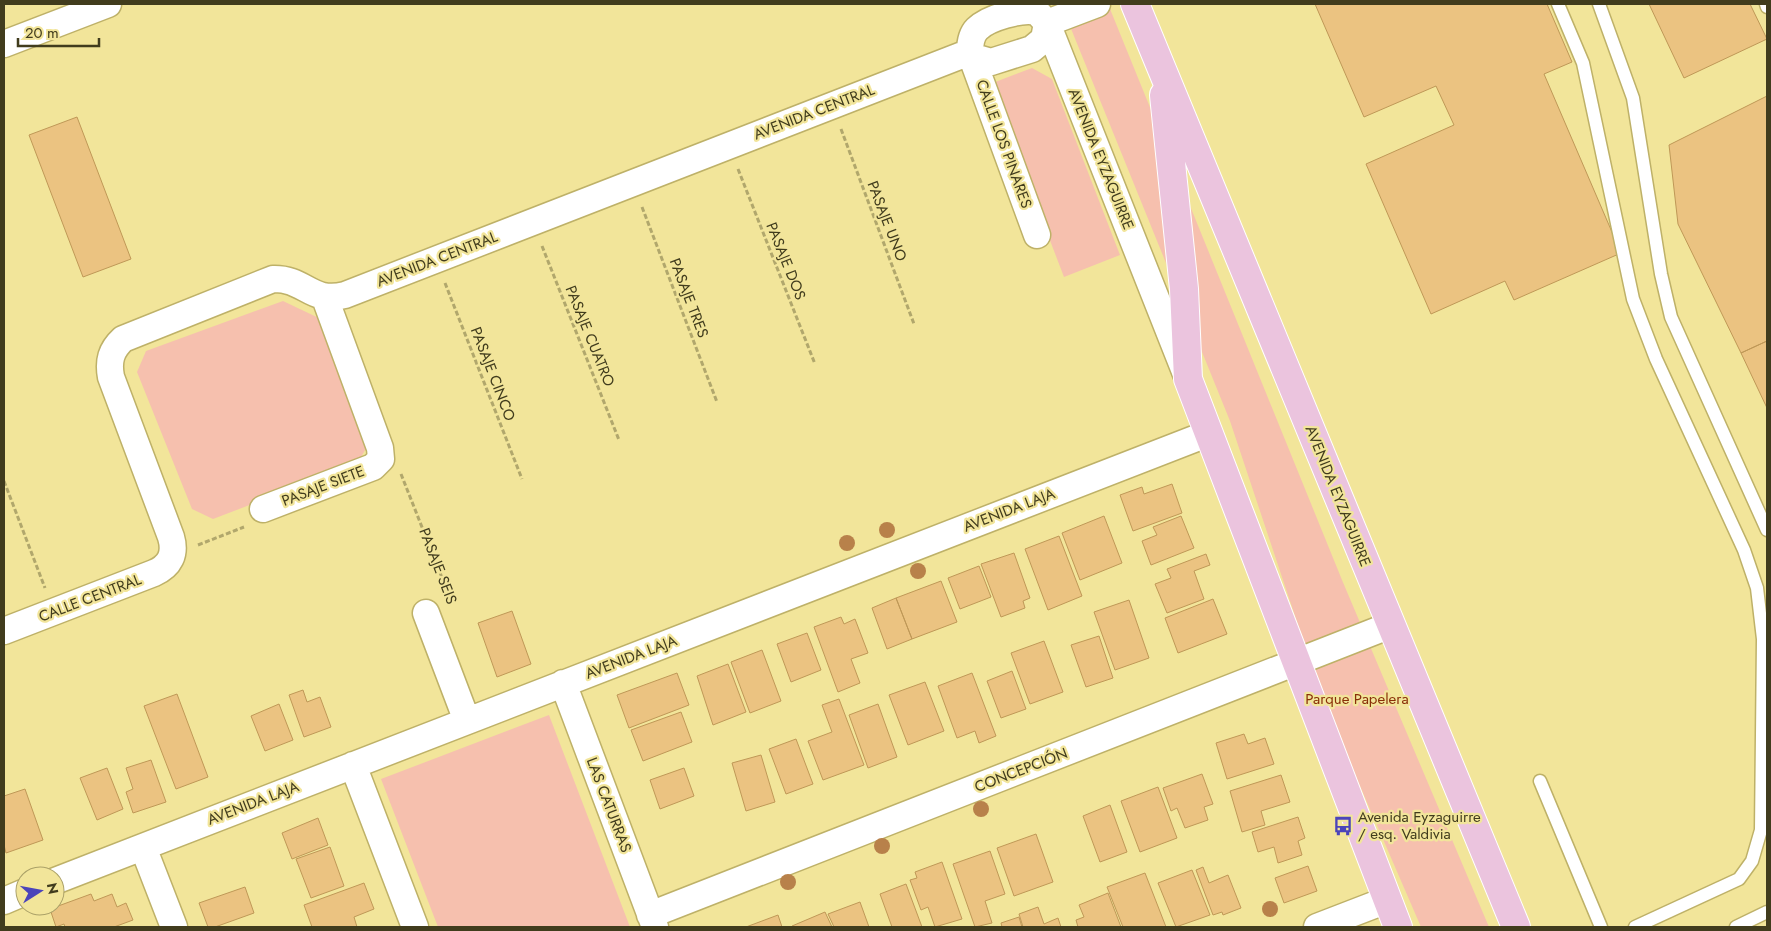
<svg xmlns="http://www.w3.org/2000/svg" width="1771" height="931" font-family="Jost,sans-serif">
<rect width="100%" height="100%" fill="#f2e59a"/>
<!-- green -->
<path fill="#f6c0ae" d="M 1061,4 L 1108,4 L 1342,580 L 1489,927 L 1421,927 L 1324,703 L 1230,421 Z
M 1032,68 L 1052,79 L 1120,255 L 1064,277 L 990,84 Z
M 283,301 L 323,320 L 368,445 L 357,464 L 213,519 L 192,509 L 137,372 L 146,351 Z
M 549,715 L 630,927 L 438,927 L 381,779 Z"/>
<!-- building -->
<path fill="#ebc381" stroke="#bf9857" d="M 1315,4 L 1547,4 L 1572,62 L 1544,74 L 1621,253 L 1514,300 L 1505,281 L 1431,314 L 1366,164 L 1454,125 L 1436,86 L 1364,117 Z
M 1649,4 L 1750,4 L 1767,39 L 1684,78 Z
M 1767,96 L 1767,341 L 1741,353 L 1678,224 L 1669,145 Z
M 77,117 L 131,259 L 83,277 L 29,135 Z
M 1767,341 L 1767,408 L 1741,353 Z
M 1172,484 L 1182,513 L 1133,531 L 1120,495 L 1142,487 L 1144,494 Z
M 1104,516 L 1122,563 L 1080,580 L 1062,533 Z
M 1181,516 L 1194,548 L 1151,565 L 1142,541 L 1157,535 L 1153,527 Z
M 1059,536 L 1082,596 L 1048,610 L 1025,549 Z
M 1014,553 L 1030,598 L 1023,601 L 1025,608 L 1001,617 L 981,564 Z
M 1206,554 L 1210,565 L 1194,571 L 1204,599 L 1167,613 L 1155,584 L 1171,578 L 1167,569 Z
M 979,566 L 991,597 L 960,609 L 948,578 Z
M 941,581 L 957,622 L 912,639 L 896,598 Z
M 896,598 L 912,639 L 887,649 L 872,608 Z
M 1213,599 L 1227,634 L 1178,653 L 1165,618 Z
M 1129,600 L 1149,658 L 1115,670 L 1094,612 Z
M 512,611 L 531,664 L 497,677 L 478,623 Z
M 841,617 L 844,624 L 855,619 L 868,653 L 851,659 L 860,683 L 838,692 L 814,627 Z
M 807,633 L 821,670 L 791,682 L 777,644 Z
M 1099,636 L 1113,678 L 1086,687 L 1071,645 Z
M 1044,641 L 1063,692 L 1030,704 L 1011,653 Z
M 762,650 L 781,701 L 750,713 L 731,662 Z
M 728,664 L 746,712 L 713,725 L 697,676 Z
M 1012,671 L 1026,709 L 1001,718 L 987,681 Z
M 677,673 L 689,705 L 629,728 L 617,695 Z
M 972,673 L 996,736 L 979,743 L 975,731 L 957,738 L 938,686 Z
M 925,682 L 944,731 L 908,745 L 889,695 Z
M 303,690 L 307,702 L 320,697 L 331,727 L 304,737 L 289,695 Z
M 177,694 L 208,777 L 176,789 L 144,706 Z
M 839,699 L 864,765 L 823,780 L 808,741 L 832,732 L 822,705 Z
M 279,704 L 293,740 L 265,751 L 251,716 Z
M 878,704 L 897,757 L 868,768 L 849,715 Z
M 681,712 L 692,742 L 643,761 L 631,730 Z
M 1244,734 L 1248,744 L 1265,738 L 1274,764 L 1227,779 L 1216,743 Z
M 796,739 L 813,784 L 786,794 L 769,749 Z
M 761,755 L 775,802 L 746,811 L 732,763 Z
M 151,760 L 166,802 L 133,813 L 126,792 L 133,789 L 126,768 Z
M 107,768 L 123,809 L 97,820 L 80,778 Z
M 684,768 L 694,796 L 660,809 L 650,780 Z
M 1202,774 L 1213,804 L 1204,807 L 1208,820 L 1185,828 L 1177,808 L 1171,811 L 1163,788 Z
M 1281,775 L 1290,802 L 1261,811 L 1265,825 L 1242,832 L 1230,791 Z
M 1158,787 L 1177,838 L 1140,852 L 1121,801 Z
M 25,789 L 43,840 L 6,853 L 4,845 L 4,796 Z
M 1110,805 L 1127,852 L 1100,862 L 1083,816 Z
M 1298,817 L 1305,838 L 1298,841 L 1302,855 L 1278,863 L 1274,847 L 1258,852 L 1252,832 Z
M 318,818 L 328,845 L 292,859 L 282,833 Z
M 1036,834 L 1053,882 L 1014,896 L 997,848 Z
M 330,847 L 344,886 L 311,898 L 296,859 Z
M 990,851 L 1005,894 L 985,901 L 992,923 L 975,927 L 953,864 Z
M 942,862 L 962,919 L 935,927 L 928,907 L 921,910 L 910,880 L 917,878 L 915,872 Z
M 1308,866 L 1317,891 L 1284,903 L 1275,878 Z
M 1203,867 L 1209,883 L 1228,875 L 1241,908 L 1223,915 L 1222,912 L 1213,915 L 1196,870 Z
M 1192,870 L 1210,915 L 1176,927 L 1158,883 Z
M 1145,873 L 1166,927 L 1123,927 L 1107,887 Z
M 364,883 L 374,909 L 354,917 L 357,927 L 312,927 L 304,905 Z
M 906,884 L 922,927 L 892,927 L 880,894 Z
M 245,887 L 254,913 L 215,927 L 208,927 L 199,903 Z
M 1108,893 L 1121,927 L 1078,927 L 1076,920 L 1084,917 L 1079,905 Z
M 91,894 L 94,901 L 112,894 L 117,907 L 126,903 L 133,920 L 114,927 L 65,927 L 64,924 L 56,927 L 50,909 Z
M 860,902 L 869,927 L 834,927 L 828,914 Z
M 1038,907 L 1044,924 L 1058,918 L 1061,927 L 1023,927 L 1019,914 Z
M 825,912 L 832,927 L 792,927 L 792,926 Z
M 778,915 L 782,927 L 746,927 Z
M 1019,917 L 1022,927 L 1002,927 L 1001,923 Z"/>
<g fill="none" stroke-linecap="round" stroke-linejoin="round">
<defs>
<path id="service" d="M 1558,4 L 1583,63 L 1633,299 L 1656,359 L 1744,550 L 1757,588 L 1763,639 L 1761,830 L 1752,861 L 1739,879 L 1635,927
M 1599,4 L 1633,98 L 1661,274 L 1671,317 L 1767,530
M 1766,4 L 1767,7
M 1540,781 L 1601,927
M 1736,927 L 1767,912"/>
<path id="minor" d="M 1047,23 L 1097,4
M 4,44 L 108,4
M 970,52 L 977,58 L 991,62 L 1032,49 L 1044,39 L 1047,23
M 1037,235 L 970,52 C 970,44 971,35 977,29 C 988,18 1022,8 1037,12 L 1047,23 L 1186,374
M 263,509 L 373,467 L 381,459 L 380,448 L 325,298
M 426,613 L 467,721
M 4,631 L 154,573 C 170,566 176,554 171,537 L 111,377 C 108,361 111,350 123,339 L 273,279 C 305,278 311,304 345,295 L 970,52
M 563,683 L 655,927
M 353,765 L 415,927
M 143,847 L 174,927
M 55,881 L 1207,434
M 4,901 L 25,892
M 650,915 L 1391,625
M 1317,927 L 1387,900"/>
<path id="primary" d="M 1135,4 L 1516,927
M 1164,95 L 1184,289 L 1188,379 L 1398,927"/>
</defs>
<!-- service casing -->
<use href="#service" stroke="#beb168" stroke-width="15"/>
<!-- minor casing -->
<use href="#minor" stroke="#beb168" stroke-width="29"/>
<!-- primary casing -->
<use href="#primary" stroke="#fff" stroke-width="30"/>
<!-- path -->
<path stroke="#b1a76c" stroke-width="3" stroke-dasharray="5 2.5" stroke-linecap="butt" d="M 841,129 L 914,324
M 738,169 L 815,364
M 642,207 L 717,402
M 542,246 L 619,440
M 445,283 L 522,479
M 401,474 L 450,598
M 4,481 L 45,588
M 198,545 L 244,527"/>
<!-- service -->
<use href="#service" stroke="#fff" stroke-width="12"/>
<!-- minor -->
<use href="#minor" stroke="#fff" stroke-width="26"/>
<!-- primary -->
<use href="#primary" stroke="#ebc4de" stroke-width="28"/>
</g>
<!-- trees -->
<g fill="#b8814a">
<circle cx="887" cy="530" r="8"/>
<circle cx="847" cy="543" r="8"/>
<circle cx="918" cy="571" r="8"/>
<circle cx="981" cy="809" r="8"/>
<circle cx="882" cy="846" r="8"/>
<circle cx="788" cy="882" r="8"/>
<circle cx="1270" cy="909" r="8"/>
</g>
<!-- icons -->
<defs>
<symbol id="bus-bare" viewBox="-9 -9 18 18"><path d="M-5-6H5V4H4V6H2V4H-2V6H-4V4H-5ZM-3.5-4V0h7V-4ZM-3.5 1.2v1.5H-2V1.2ZM2 1.2v1.5H3.5V1.2Z" fill="#4b44ba" stroke="#f2e59a" stroke-width="2.5" paint-order="stroke"/></symbol>
</defs>
<g fill-rule="evenodd">
<use href="#bus-bare" x="1329" y="812" width="28" height="28"/>
</g>
<g text-anchor="middle" stroke-width="4.5" stroke-linejoin="round" paint-order="stroke">
<!-- street labels -->
<g font-size="15" fill="#413c1d" stroke="#f2e59a">
<text transform="translate(814 112) rotate(-21)" y="5">AVENIDA CENTRAL</text>
<text transform="translate(1004 144) rotate(70)" y="5">CALLE LOS PINARES</text>
<text transform="translate(1101 159) rotate(68)" y="5">AVENIDA EYZAGUIRRE</text>
<text transform="translate(887 221) rotate(69)" y="5">PASAJE UNO</text>
<text transform="translate(437 259) rotate(-21)" y="5">AVENIDA CENTRAL</text>
<text transform="translate(786 261) rotate(68)" y="5">PASAJE DOS</text>
<text transform="translate(689 298) rotate(69)" y="5">PASAJE TRES</text>
<text transform="translate(590 336) rotate(68)" y="5">PASAJE CUATRO</text>
<text transform="translate(493 374) rotate(69)" y="5">PASAJE CINCO</text>
<text transform="translate(323 486) rotate(-21)" y="5">PASAJE SIETE</text>
<text transform="translate(1338 496) rotate(68)" y="5">AVENIDA EYZAGUIRRE</text>
<text transform="translate(1009 510) rotate(-21)" y="5">AVENIDA LAJA</text>
<text transform="translate(438 566) rotate(69)" y="5">PASAJE SEIS</text>
<text transform="translate(90 598) rotate(-21)" y="5">CALLE CENTRAL</text>
<text transform="translate(631 657) rotate(-21)" y="5">AVENIDA LAJA</text>
<text transform="translate(1021 770) rotate(-21)" y="5">CONCEPCIÓN</text>
<text transform="translate(253 803) rotate(-21)" y="5">AVENIDA LAJA</text>
<text transform="translate(609 805) rotate(69)" y="5">LAS CATURRAS</text>
</g>
<!-- park labels -->
<g font-size="15" fill="#892f08" stroke="#f2e59a">
<text x="1357" y="704">Parque Papelera</text>
</g>
<!-- poi labels -->
<g font-size="15" fill="#413c1d" stroke="#f2e59a" text-anchor="start">
<text x="1358" y="822">Avenida Eyzaguirre<tspan x="1358" dy="17">/ esq. Valdivia</tspan></text>
</g>
</g>
<!-- border -->
<rect width="1771" height="931" fill="none" stroke="#413c1d" stroke-width="10"/>
<!-- north arrow -->
<g transform="translate(40 891) rotate(79)"><circle r="24" fill="#f2e59a" stroke="#aba168"/>
<path d="M0-4L9 19L0 12L-9 19Z" fill="#4b44ba"/>
<text y="-8" font-size="14" font-weight="bold" text-anchor="middle" fill="#413c1d">N</text>
</g>
<!-- scale -->
<path d="M18 38v8h81v-8" fill="none" stroke="#413c1d" stroke-width="2.5"/>
<text x="25" y="38" font-size="15" fill="#413c1d" stroke="#f2e59a" stroke-width="4" paint-order="stroke">20 m</text>
</svg>
